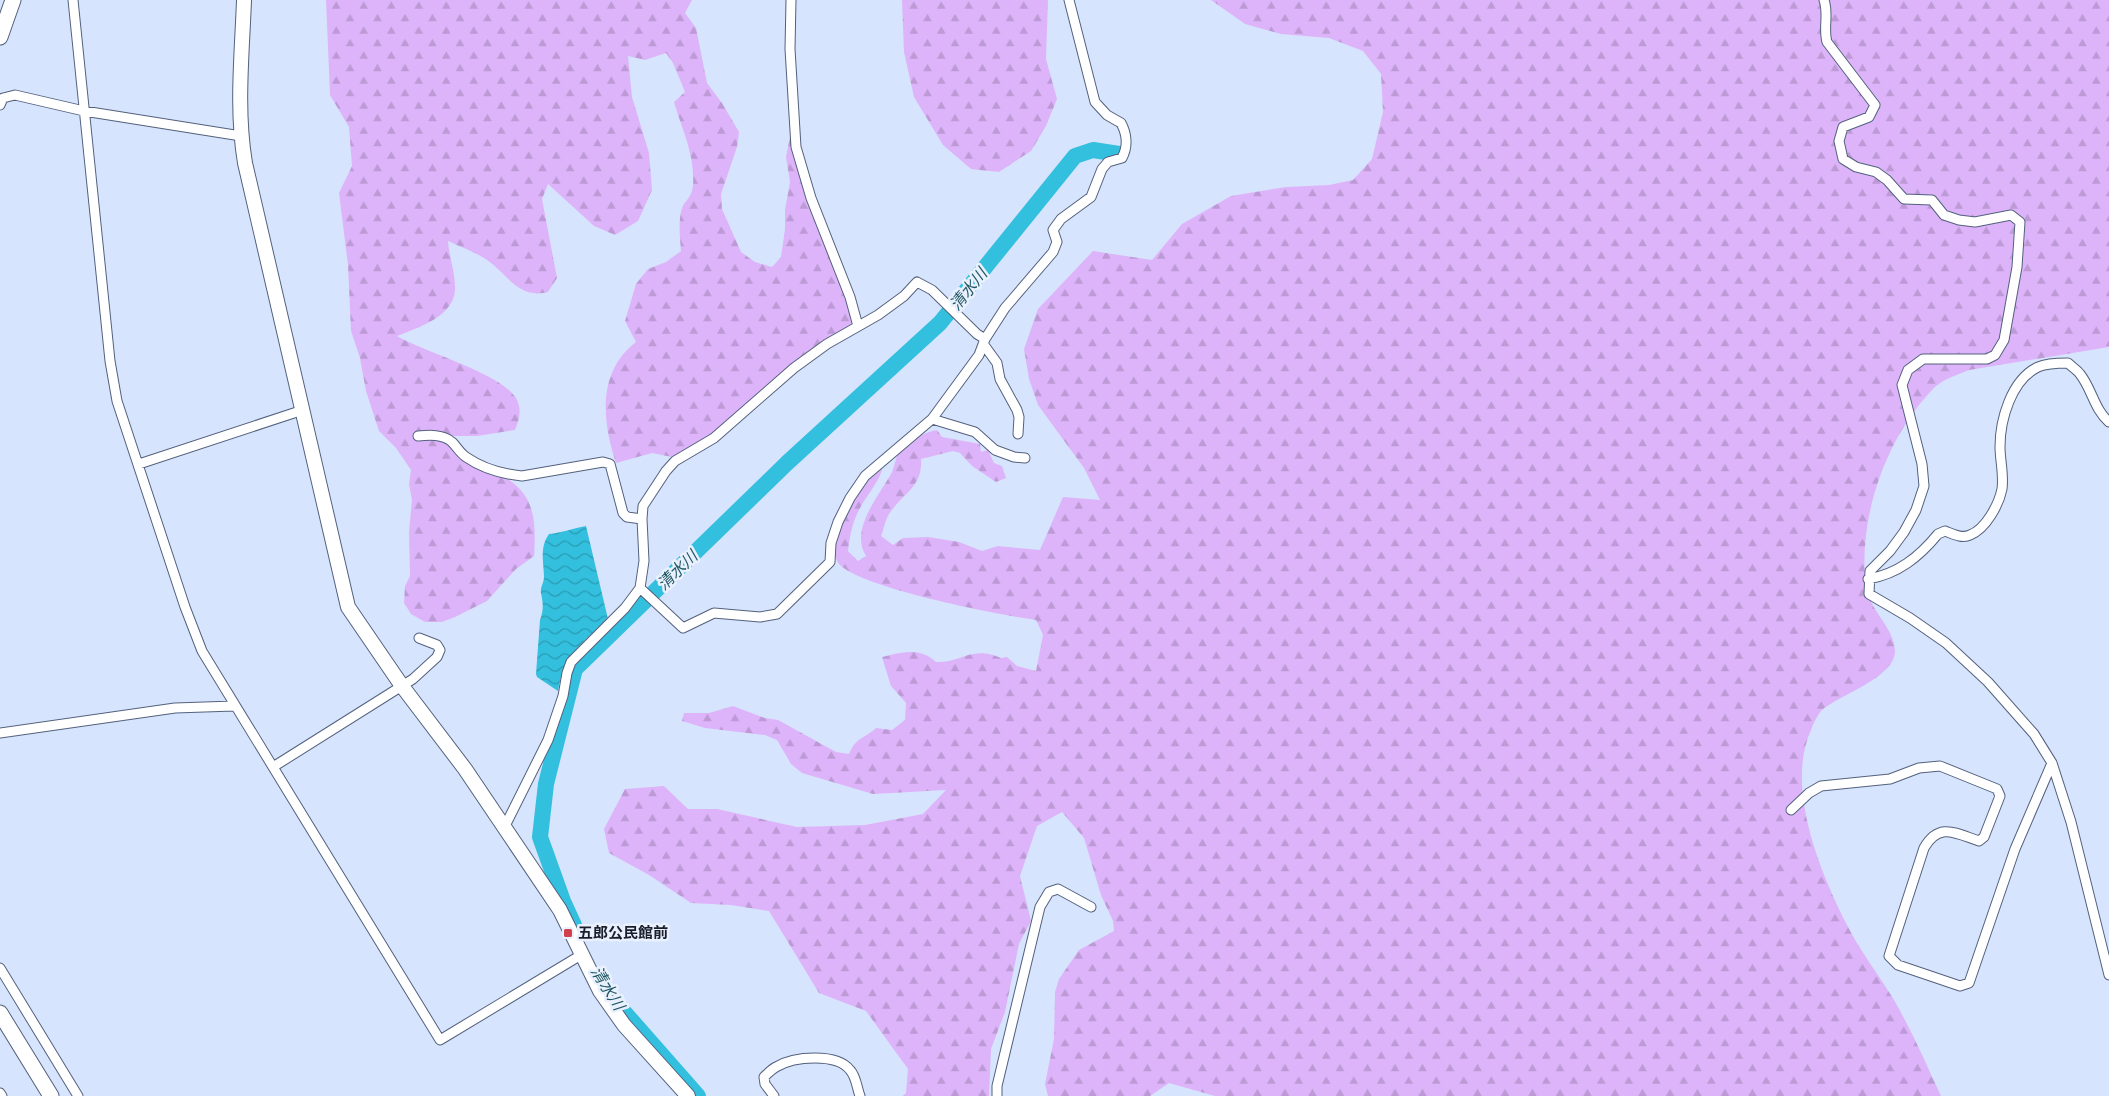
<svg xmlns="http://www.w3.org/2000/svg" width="2109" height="1096" font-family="'Exo 2','Noto Sans JP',sans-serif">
<defs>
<pattern id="forest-firs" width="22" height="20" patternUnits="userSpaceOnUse" patternTransform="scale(1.25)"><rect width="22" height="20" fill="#ddb4fa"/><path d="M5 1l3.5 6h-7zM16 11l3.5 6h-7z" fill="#bd9ad6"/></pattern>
<pattern id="water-waves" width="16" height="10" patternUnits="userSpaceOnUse" patternTransform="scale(1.25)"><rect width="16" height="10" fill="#33bfde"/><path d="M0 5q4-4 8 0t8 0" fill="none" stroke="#2a9bb4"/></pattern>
</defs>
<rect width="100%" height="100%" fill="#d7e4fe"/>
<!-- forest -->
<path fill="url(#forest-firs)" d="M 326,0 L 692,0 L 685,13 L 696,28 L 707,83 L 722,103 L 739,132 L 737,147 L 721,194 L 722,209 L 741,252 L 755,262 L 772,267 L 781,257 L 785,229 L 785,210 L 790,182 L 786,157 L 791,132 L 854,326 L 721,427 L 687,449 L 672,457 L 652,453 L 616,463 C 602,421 597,372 636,342 L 625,321 L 636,284 L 648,269 L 666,262 L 681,251 C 680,239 678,220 682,208 C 685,200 692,198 693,185 C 695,154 682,130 674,102 L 685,92 L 673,63 L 666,53 L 645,60 L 628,56 L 632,97 L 649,153 L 652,190 L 638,221 L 615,235 L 594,226 L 548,184 L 542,199 L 557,278 L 548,292 C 517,300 507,272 484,258 C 473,251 460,247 448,241 C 449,256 455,272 455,287 C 456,316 419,327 397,336 C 424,352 506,375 517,400 C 522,411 519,420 515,430 L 477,436 L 447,436 C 458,447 471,462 484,470 C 491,474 499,474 506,478 C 536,496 536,524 534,556 L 516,569 L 487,601 L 455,617 L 442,622 L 425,622 L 411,614 L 404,603 L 405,586 L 410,576 L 409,532 L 412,500 L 409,484 L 411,470 L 396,448 L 379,431 L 366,391 L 360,358 L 351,331 L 348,265 L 339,193 L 352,166 L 349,127 L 330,95 Z
M 902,0 L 1048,0 L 1046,59 L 1057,99 L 1046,126 L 1031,151 L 999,172 L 971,169 L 943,145 L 914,97 L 904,52 Z
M 1211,0 L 2109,0 L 2109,347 L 1969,370 C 1958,375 1945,378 1935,387 C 1887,435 1857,518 1866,586 C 1869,610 1894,627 1895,651 C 1895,678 1838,695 1821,711 C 1817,716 1813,724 1811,730 C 1785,787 1820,872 1847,925 C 1860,951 1879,975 1894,1000 C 1912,1031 1926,1064 1941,1096 L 1215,1096 L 1169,1083 L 1150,1096 L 1048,1096 L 1045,1084 L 1054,1039 L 1055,992 L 1059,979 L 1079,950 L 1114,931 L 1113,921 L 1101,895 L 1084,838 L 1062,812 L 1037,826 L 1020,876 L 1031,921 L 1019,944 L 1005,1012 L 991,1049 L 989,1096 L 903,1096 L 906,1093 L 908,1069 L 866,1011 L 819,993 L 769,911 L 731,905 L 691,903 L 649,875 L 609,853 L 604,829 L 625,789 L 664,786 L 688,809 L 717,809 L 797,827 L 865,825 L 923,814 L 946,790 L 873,794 L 802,773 L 791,764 L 777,740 L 765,735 L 705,728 L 682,721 L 684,713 L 709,713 L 733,706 L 765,718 L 778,720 L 836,752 L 849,754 C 856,737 864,739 876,728 L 892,730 L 905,720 L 906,703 L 891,686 L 882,657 C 902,652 920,647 936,662 C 962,663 971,645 1001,658 L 1007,657 L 1017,666 L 1036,671 L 1043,635 L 1036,620 C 999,615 861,588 839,564 C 825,548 850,500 861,487 C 868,479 876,472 883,465 C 881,481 866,495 859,510 C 852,523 850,536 848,551 L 858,561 L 866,556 C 849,529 880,495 892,472 C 895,465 896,455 900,451 C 911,440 922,433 937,430 L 942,437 L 980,444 L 981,452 L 988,450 L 994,463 L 1002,466 L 1006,478 L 996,482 L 972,466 L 960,453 L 953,451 L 921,459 C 923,487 903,493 889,514 C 885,520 884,529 881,536 L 893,545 L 903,538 L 928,537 L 959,542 L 982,551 L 998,546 L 1040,550 L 1063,497 L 1100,500 L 1084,468 L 1038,405 L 1029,379 L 1024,349 L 1038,309 L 1093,251 L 1152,260 L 1182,224 L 1231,196 L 1286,187 L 1329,185 L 1353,180 L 1372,159 L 1383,112 L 1381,74 L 1363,51 L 1329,38 L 1281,34 L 1245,24 Z"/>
<!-- water -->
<path fill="url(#water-waves)" d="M 586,526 L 608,619 C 582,644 564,654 558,691 L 537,677 L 536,674 L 540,620 C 544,610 543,603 541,593 C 540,588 544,582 544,577 C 544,562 539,548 549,534 C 562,533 573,528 586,526 Z"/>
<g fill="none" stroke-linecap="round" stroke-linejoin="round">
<!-- river -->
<path stroke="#33bfde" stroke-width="16" d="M 574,925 L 563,901 L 540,837 L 546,784 L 575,669 L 787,463 L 940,323 L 1075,156 L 1093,150 L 1119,154
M 610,996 L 698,1096"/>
<defs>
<path id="street" d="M 73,0 L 110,361 L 117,401 L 185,607 L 202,651 L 440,1040 L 581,955
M 791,0 L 790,49 L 796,147 L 811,198 L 850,297 L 858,326
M 1824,0 C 1829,14 1823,28 1827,42 L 1875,105 L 1869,117 L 1843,127 L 1839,141 L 1843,159 L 1856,167 L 1876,172 L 1887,180 L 1904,199 L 1932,200 L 1944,215 L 1959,220 L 1975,222 L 2011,215 L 2020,222 L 2017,267 L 2004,340 L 1995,355 L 1987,359 L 1923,359 L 1908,370 L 1902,385 L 1922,464 L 1924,486 L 1916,510 L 1904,532 L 1890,551 L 1870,571 L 1869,594 L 1910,618 L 1946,643 L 1988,682 L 2034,734 L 2052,763 L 2071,822 L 2109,975
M 0,105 L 3,98 L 15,95 L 84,111 L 241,136
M 984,345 L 997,363 L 1000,379 L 1017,410 L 1019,417 L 1018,434
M 932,419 L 975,432 L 995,450 L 1014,457 L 1025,458
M 418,436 C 429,435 443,434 452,442 C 457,447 460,453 466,457 C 482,468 502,474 522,476 L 603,462 L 610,464 L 623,513 L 627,517 L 642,519
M 139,464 L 303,410
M 1868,579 C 1898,574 1919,557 1938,534 L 1945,531 C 1953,534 1962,539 1970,535 C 1986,529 1999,504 2002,489 C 2004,475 2000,460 2000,447 C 2000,420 2011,380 2038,367 C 2047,363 2058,363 2068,363 C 2072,367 2077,370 2080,374 C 2092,389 2094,409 2109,422
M 640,588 L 683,628 L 714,613 L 760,617 L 777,614 L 830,562 L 831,543 L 838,522 L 850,498 L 865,476 L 932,419 L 979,355 L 985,339 L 1005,308 L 1053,252 L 1057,242 L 1053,230 L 1061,219 L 1091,197 L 1102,169 L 1108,162 L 1122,158 C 1128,147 1127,134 1121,123 L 1107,115 L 1095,102 L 1069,0
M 0,733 L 175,708 L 234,706
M 273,767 L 413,679 L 437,657 L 440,650 L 437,645 L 419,638
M 1791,810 L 1809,793 L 1821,786 L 1890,779 L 1919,768 L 1940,766 L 1997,789 L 2000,796 L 1984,837 L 1979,841 C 1955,833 1939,822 1924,848 L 1889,956 L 1898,965 L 1960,986 L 1969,983 L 2015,849 L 2052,763
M 504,828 L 548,740 L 563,696 L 567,673 L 571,662 L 625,608 L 640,588 L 644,561 L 642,519 L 643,506 L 666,471 L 675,461 L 714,438 L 794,368 L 827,344 L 878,315 L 904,296 L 917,282 L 932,290 L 977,334 L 985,339
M 0,968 L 78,1096
M 0,1093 L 2,1096
M 774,1096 L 765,1084 L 764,1077 C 768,1073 772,1069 776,1067 C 794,1056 837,1053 850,1070 C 856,1076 857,1088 860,1096
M 997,1096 L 997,1086 L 1040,907 L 1049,892 L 1058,889 L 1091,907"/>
<path id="secondary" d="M 244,0 C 242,55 236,109 245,163 L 348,607 L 402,686 L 465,769 L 560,910 L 600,991 L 624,1025 L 688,1096"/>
<path id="primary" d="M 0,37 L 13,0
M 0,1013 L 51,1096"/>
</defs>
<!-- street casing -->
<use href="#street" stroke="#53617d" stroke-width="11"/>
<!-- secondary casing -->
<use href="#secondary" stroke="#53617d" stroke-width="16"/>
<!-- primary casing -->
<use href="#primary" stroke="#53617d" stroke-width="17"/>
<!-- street -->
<use href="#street" stroke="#fff" stroke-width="9"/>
<!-- secondary -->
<use href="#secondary" stroke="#fff" stroke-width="14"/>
<!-- primary -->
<use href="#primary" stroke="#fff" stroke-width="15"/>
</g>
<!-- markers -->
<rect fill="#d1414b" stroke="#eaf1fe" stroke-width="2" x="563" y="928" width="10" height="10" rx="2.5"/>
<g text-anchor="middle" stroke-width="5" stroke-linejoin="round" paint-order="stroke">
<!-- poi labels -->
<g font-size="15" font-weight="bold" fill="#191e2a" stroke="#eaf1fe" text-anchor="start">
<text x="578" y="938">五郎公民館前</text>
</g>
<!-- water labels -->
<g font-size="16" font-style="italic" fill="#225865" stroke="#eaf1fe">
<text transform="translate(968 289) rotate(-51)" y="6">清水川</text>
<text transform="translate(677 570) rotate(-44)" y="6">清水川</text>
<text transform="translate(608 988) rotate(58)" y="6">清水川</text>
</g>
</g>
</svg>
